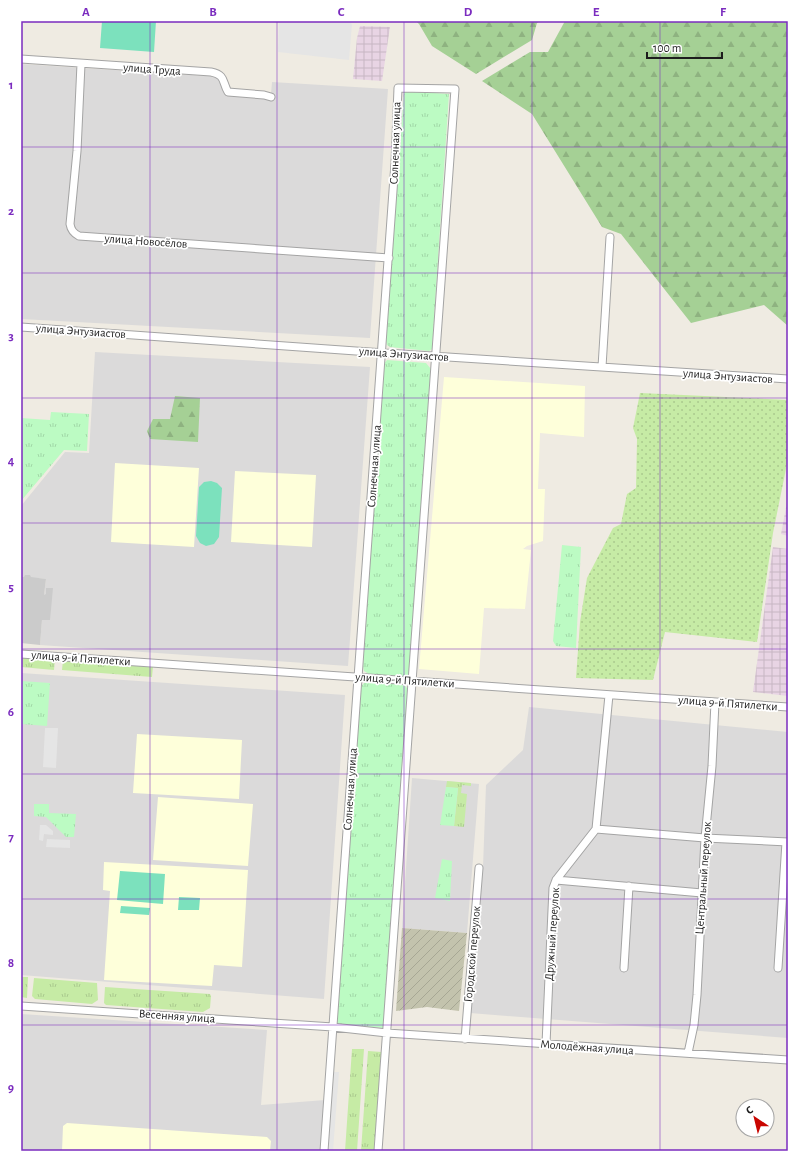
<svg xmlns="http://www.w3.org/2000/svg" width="809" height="1172" font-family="'Alegreya Sans',sans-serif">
<defs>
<pattern id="industrial-grid" width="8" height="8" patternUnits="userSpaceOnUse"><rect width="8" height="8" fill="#e8d4e4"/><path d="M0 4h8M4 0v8" fill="none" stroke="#c7b6c3"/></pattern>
<pattern id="construction-furrows" width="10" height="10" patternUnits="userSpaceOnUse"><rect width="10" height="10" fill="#c3c3ad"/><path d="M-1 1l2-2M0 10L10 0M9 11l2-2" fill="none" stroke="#a7a794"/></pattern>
<pattern id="grass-tufts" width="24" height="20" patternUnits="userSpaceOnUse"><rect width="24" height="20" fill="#c6eba5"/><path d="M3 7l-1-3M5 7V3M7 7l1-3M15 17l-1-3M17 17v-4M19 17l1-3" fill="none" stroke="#aac98e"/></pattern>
<pattern id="forest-firs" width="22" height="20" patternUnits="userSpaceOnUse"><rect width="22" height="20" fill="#a5d095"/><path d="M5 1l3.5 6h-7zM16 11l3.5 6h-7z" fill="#8eb280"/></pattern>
<pattern id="park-tufts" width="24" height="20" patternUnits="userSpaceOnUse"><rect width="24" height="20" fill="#bcfbc3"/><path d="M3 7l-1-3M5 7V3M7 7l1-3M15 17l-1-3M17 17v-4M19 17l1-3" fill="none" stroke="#a1d7a7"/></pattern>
<pattern id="garden-dots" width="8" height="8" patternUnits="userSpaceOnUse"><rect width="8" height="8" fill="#c6eba5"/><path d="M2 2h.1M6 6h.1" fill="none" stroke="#aac98e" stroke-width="1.8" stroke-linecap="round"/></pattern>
</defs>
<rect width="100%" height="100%" fill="#efebe2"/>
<!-- residential -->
<path fill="#dbdada" d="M 21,64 L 223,77 L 224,90 L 271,94 L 272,82 L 388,89 L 370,338 L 21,319 Z
M 95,352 L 370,367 L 348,666 L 40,645 L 42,620 L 50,620 L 46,595 L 44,595 L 46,579 L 21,577 L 21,506 L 65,452 L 89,453 Z
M 21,673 L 345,695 L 324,999 L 21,975 Z
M 529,707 L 788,732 L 788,1038 L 470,1013 L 483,867 L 486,785 L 523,750 Z
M 412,778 L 479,784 L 467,933 L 402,928 Z
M 21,1014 L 267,1030 L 261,1105 L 325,1100 L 321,1151 L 21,1151 Z"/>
<!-- industrial -->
<path fill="url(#industrial-grid)" d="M 360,26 L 390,27 L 382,81 L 353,79 L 357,38 Z
M 788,497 L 788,536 L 781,534 Z
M 773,547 L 788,549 L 788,696 L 753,692 Z"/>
<!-- education -->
<path fill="#feffda" d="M 444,377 L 585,386 L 584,437 L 540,433 L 538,489 L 545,489 L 543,541 L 527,546 L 523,549 L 531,550 L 525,609 L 484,608 L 479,674 L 419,669 Z
M 115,463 L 199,468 L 194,547 L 111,542 Z
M 235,471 L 316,475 L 312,547 L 231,542 Z
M 137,734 L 242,740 L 239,799 L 133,793 Z
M 158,797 L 253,804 L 248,866 L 153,860 Z
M 104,862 L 248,870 L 242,967 L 214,965 L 212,986 L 104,980 L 110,891 L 103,890 Z
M 67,1123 L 267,1137 L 271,1141 L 270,1151 L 62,1151 L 63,1126 Z"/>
<!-- religious -->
<path fill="#cbcbcb" d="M 25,575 L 30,575 L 31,577 L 46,579 L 44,595 L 46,594 L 46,588 L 53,588 L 50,620 L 42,620 L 40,645 L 21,643 L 21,577 L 24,577 Z"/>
<!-- construction -->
<path fill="url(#construction-furrows)" d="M 402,928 L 467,933 L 459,1011 L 427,1007 L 396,1011 Z"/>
<!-- grass -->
<path fill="url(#grass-tufts)" d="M 21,656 L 55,659 L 54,670 L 21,667 Z
M 63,660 L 153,666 L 152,677 L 62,670 Z
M 447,781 L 471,783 L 471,786 L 462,785 L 461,793 L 467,794 L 464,827 L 454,826 L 458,788 L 446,787 Z
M 21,977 L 28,977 L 27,998 L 21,997 Z
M 34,978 L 97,983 L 98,1000 L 92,1004 L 35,999 L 32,996 Z
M 105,987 L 210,994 L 211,996 L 210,1008 L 203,1012 L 106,1005 L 104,1003 Z
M 352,1049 L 364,1049 L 357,1151 L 345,1151 Z
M 368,1051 L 382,1052 L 375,1151 L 361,1151 Z"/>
<!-- forest -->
<path fill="url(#forest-firs)" d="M 416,21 L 540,21 L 537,23 L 532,40 L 476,74 L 432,46 L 419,24 Z
M 565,21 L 788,21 L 788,326 L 764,305 L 691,323 L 621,234 L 602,227 L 532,114 L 482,81 L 530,52 L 548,52 Z
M 175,396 L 200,398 L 198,442 L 150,439 L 147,431 L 153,419 L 170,419 Z"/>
<!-- park -->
<path fill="url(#park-tufts)" d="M 404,91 L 449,94 L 432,349 L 429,351 L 390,347 L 387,345 L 386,341 Z
M 387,360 L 426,363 L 431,369 L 410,674 L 405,678 L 369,674 L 364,671 L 363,666 L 383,365 Z
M 51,412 L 89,414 L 87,451 L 64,450 L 21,501 L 21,418 L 50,420 Z
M 562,545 L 581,547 L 576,648 L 556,646 L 553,641 Z
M 21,681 L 50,683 L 47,726 L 21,724 Z
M 368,681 L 402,685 L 405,686 L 409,690 L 384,1028 L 337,1024 L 360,693 C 361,687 361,684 368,681 Z
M 446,787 L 458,788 L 454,826 L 440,825 Z
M 34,804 L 49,804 L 49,813 L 76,814 L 74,837 L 66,837 L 46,817 L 34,816 Z
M 442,859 L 452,861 L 450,901 L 435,898 Z"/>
<!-- garden -->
<path fill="url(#garden-dots)" d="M 640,393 L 788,400 L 788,459 L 773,533 L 757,642 L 665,632 L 653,680 L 576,678 L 580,622 L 587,578 L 613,528 L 621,524 L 627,494 L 636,488 L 637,439 L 633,428 Z"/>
<!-- pitch -->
<path fill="#7ce1bd" d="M 102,21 L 156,21 L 154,52 L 100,48 Z
M 211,481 L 217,483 L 222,488 L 219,537 L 214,544 L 206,546 L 200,543 L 196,536 L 199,487 L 204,482 Z
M 120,871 L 165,874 L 163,904 L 117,900 Z
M 179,897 L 200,898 L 199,910 L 178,910 Z
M 121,906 L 150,908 L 149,915 L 120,913 Z"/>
<!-- parking -->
<path fill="#e5e5e5" d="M 279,21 L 348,21 L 352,24 L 349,60 L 278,52 Z
M 45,728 L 58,728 L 56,768 L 43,767 Z
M 40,825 L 46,825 L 53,831 L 53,835 L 44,834 L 43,841 L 39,840 Z
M 47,839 L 70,840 L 70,848 L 46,847 Z
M 334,1072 L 339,1072 L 333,1151 L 328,1151 Z"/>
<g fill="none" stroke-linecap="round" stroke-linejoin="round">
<defs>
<path id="minor" d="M 21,59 L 211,72 C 226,75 222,82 228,92 L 264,95 L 271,97
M 81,64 L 77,151 L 70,224 C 71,230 73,233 79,236 L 389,258
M 21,327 L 370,352 L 788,379
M 602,367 L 610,237
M 21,654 L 788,707
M 596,829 L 705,838 L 788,842
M 556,880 L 702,893
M 624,968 L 629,886
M 778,968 L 786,842
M 21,1006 L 333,1027 L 387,1033 L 788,1060
M 465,1039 L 479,868
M 546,1044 L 553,888 L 556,880 L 596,829 L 609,695
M 688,1053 L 694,1025 L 697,995 L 705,838 L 712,766 L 715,702
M 324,1151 L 395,163 L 398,88 L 455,89 L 378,1151"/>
</defs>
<!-- minor casing -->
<use href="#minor" stroke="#a4a4a4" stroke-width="9"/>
<!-- minor -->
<use href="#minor" stroke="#fff" stroke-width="7"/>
</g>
<!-- grid -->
<path fill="none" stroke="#7b2cbf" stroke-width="1" stroke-opacity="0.55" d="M 150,21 L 150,1151M 277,21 L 277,1151M 404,21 L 404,1151M 532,21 L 532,1151M 660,21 L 660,1151M 21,147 L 788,147M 21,273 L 788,273M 21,398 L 788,398M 21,523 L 788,523M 21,649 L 788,649M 21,774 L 788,774M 21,899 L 788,899M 21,1025 L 788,1025"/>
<g text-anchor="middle" stroke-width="3.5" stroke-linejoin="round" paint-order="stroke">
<!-- street labels -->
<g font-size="12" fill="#1d1d1d" stroke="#fff">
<text transform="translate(152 69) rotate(4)" y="4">улица Труда</text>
<text transform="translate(395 143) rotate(-88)" y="4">Солнечная улица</text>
<text transform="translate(146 241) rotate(4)" y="4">улица Новосёлов</text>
<text transform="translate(81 331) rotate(4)" y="4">улица Энтузиастов</text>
<text transform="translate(404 354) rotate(4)" y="4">улица Энтузиастов</text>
<text transform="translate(728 376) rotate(4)" y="4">улица Энтузиастов</text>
<text transform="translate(374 466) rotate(-86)" y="4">Солнечная улица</text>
<text transform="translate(81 658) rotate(4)" y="4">улица 9-й Пятилетки</text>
<text transform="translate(405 680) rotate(4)" y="4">улица 9-й Пятилетки</text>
<text transform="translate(728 703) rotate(4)" y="4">улица 9-й Пятилетки</text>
<text transform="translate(350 789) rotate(-86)" y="4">Солнечная улица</text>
<text transform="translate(703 878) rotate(-86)" y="4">Центральный переулок</text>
<text transform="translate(552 934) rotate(-86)" y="4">Дружный переулок</text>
<text transform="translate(472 954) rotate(-85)" y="4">Городской переулок</text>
<text transform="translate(177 1016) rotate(4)" y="4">Весенняя улица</text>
<text transform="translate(587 1047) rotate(4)" y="4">Молодёжная улица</text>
</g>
</g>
<!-- border -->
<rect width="809" height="1172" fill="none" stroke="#ffffff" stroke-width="44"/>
<!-- north arrow -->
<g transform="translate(755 1118) rotate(325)"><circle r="19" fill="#ffffff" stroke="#a5a5a5"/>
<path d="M0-3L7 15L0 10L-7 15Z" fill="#c90500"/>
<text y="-6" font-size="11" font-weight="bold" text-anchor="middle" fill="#1d1d1d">С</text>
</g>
<!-- scale -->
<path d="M647 52v6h75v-6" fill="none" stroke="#1d1d1d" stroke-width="2"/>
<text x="653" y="52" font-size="12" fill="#1d1d1d" stroke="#ffffff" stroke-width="3" paint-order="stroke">100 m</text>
<rect x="22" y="22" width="765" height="1128" fill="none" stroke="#7b2cbf" stroke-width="1.5"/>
<g font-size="13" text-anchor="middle" font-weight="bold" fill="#7b2cbf">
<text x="86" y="16">A</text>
<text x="213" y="16">B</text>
<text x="341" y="16">C</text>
<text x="468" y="16">D</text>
<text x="596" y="16">E</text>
<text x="723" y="16">F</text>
<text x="11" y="89">1</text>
<text x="11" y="215">2</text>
<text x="11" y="340">3</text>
<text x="11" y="465">4</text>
<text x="11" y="591">5</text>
<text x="11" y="716">6</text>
<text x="11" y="841">7</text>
<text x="11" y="967">8</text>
<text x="11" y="1092">9</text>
</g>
</svg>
